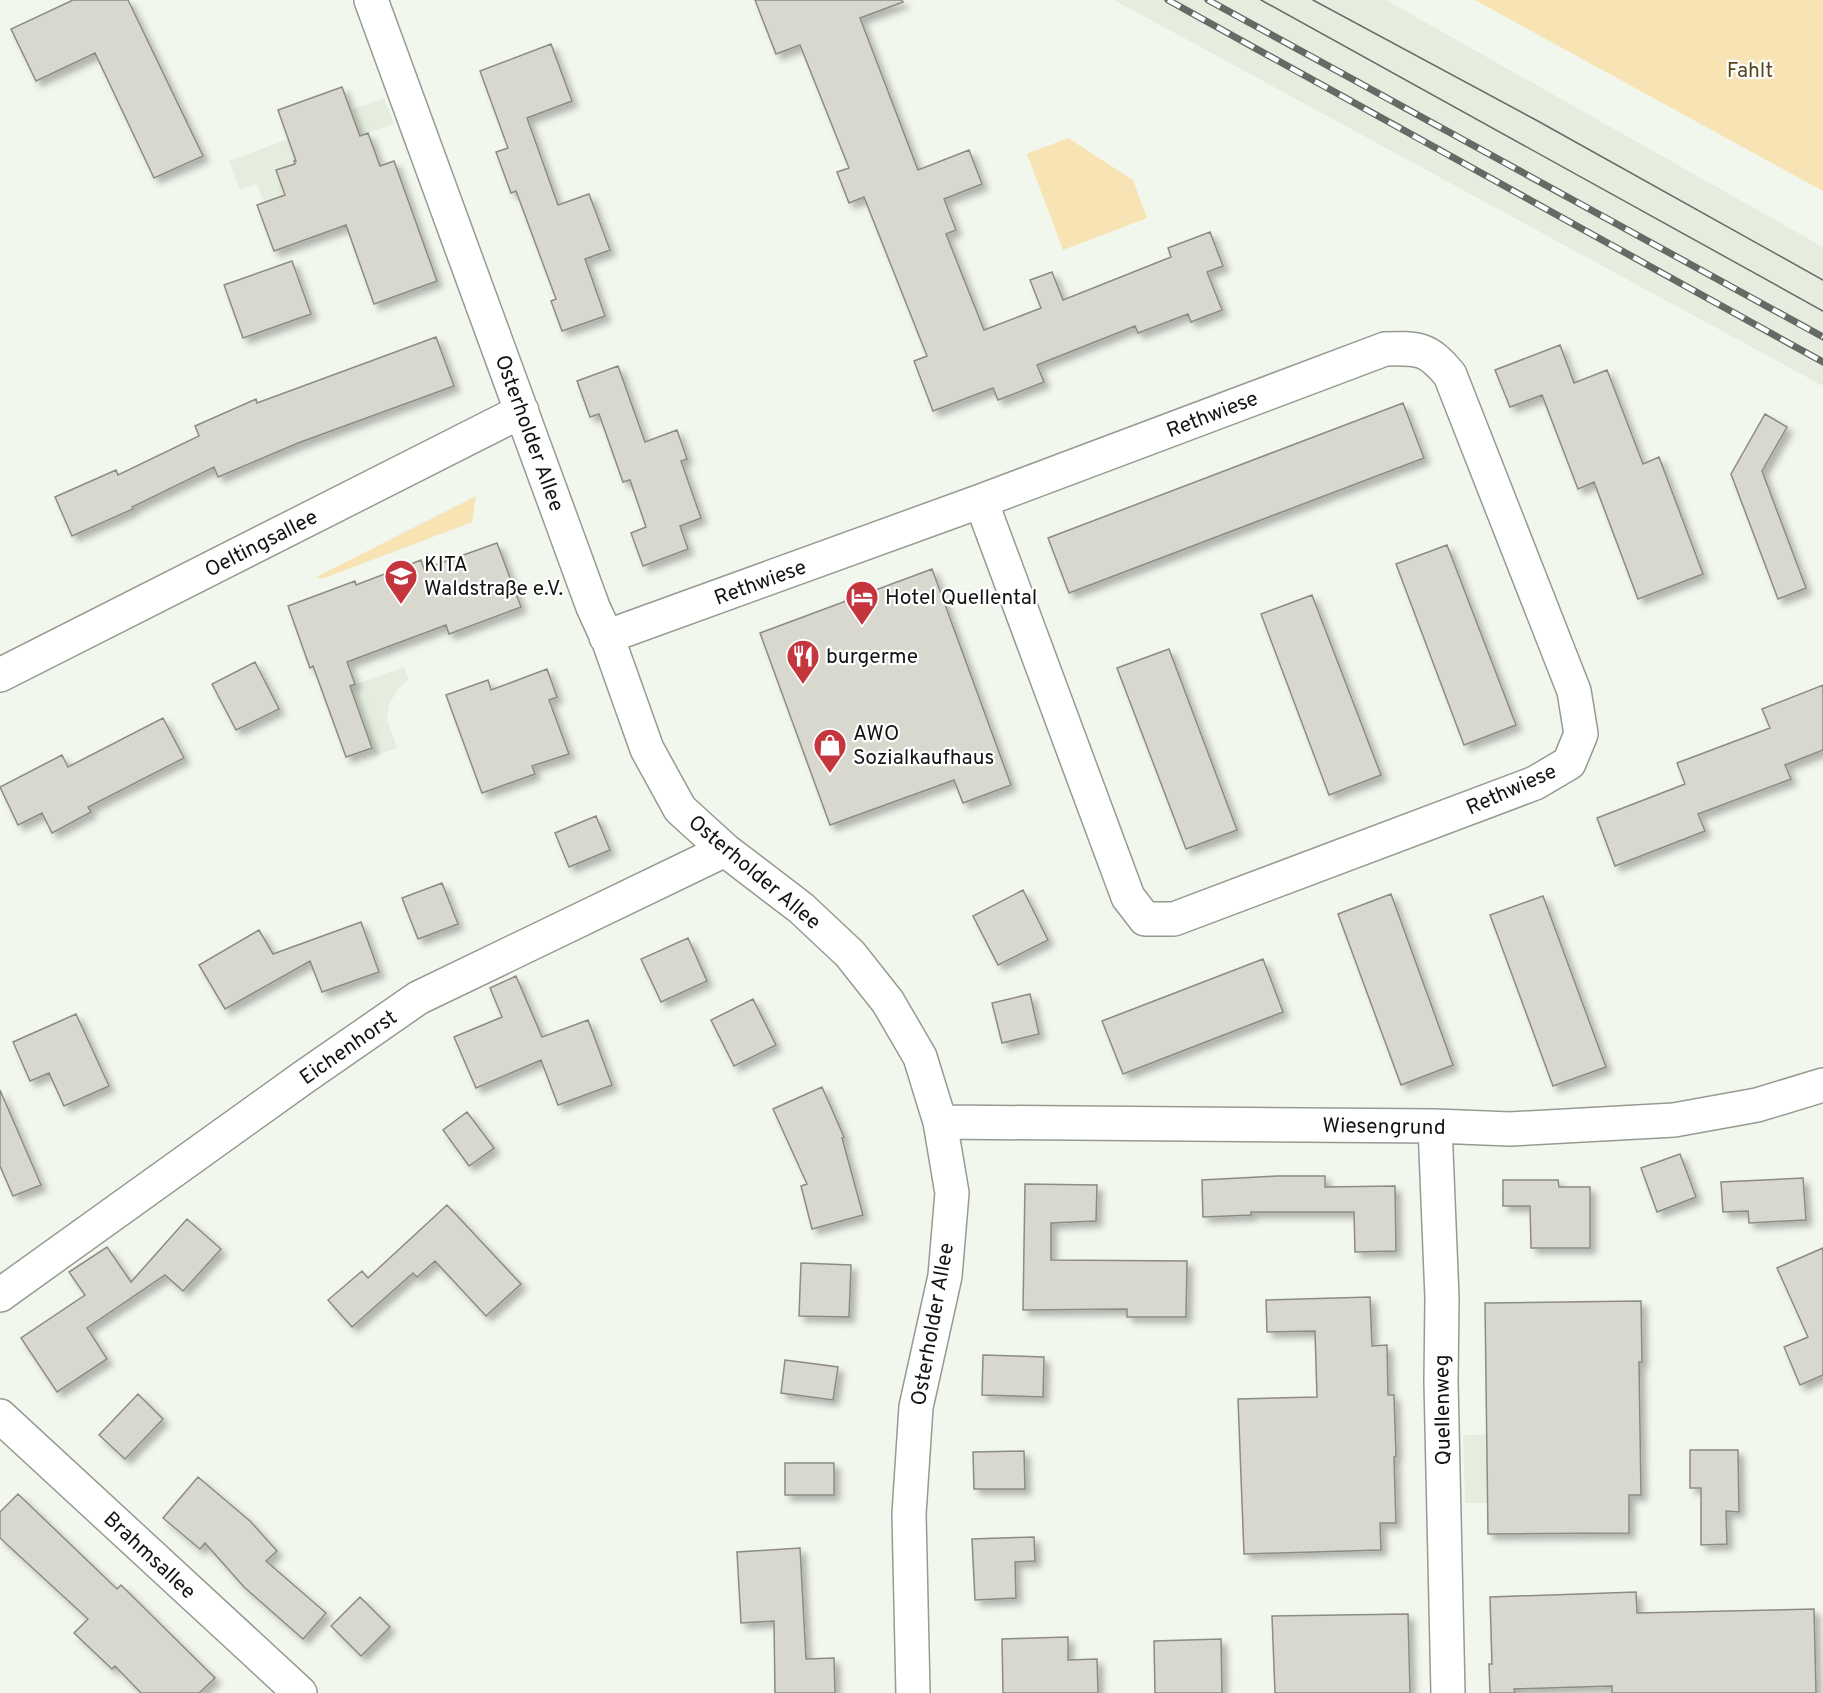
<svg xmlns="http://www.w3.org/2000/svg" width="1823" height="1693" font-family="Overpass,sans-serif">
<defs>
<filter id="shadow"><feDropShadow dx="5.5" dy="5.5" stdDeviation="3" flood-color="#0004"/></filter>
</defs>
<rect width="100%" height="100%" fill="#f2f7ee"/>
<!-- built -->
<path fill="#e4edde" d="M 1114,0 L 1386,0 L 1823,247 L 1823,386 Z
M 320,95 L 329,118 L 384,98 L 394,124 L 325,148 L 325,151 L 295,161 L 295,164 L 276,170 L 285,195 L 264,203 L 257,184 L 240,190 L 229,161 L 288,139 L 286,134 L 307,126 L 299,103 Z
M 404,667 L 409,679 L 397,690 L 389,705 L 387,719 L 397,748 L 375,756 L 350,686 Z
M 1564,1434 L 1565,1503 L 1465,1503 L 1463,1435 Z"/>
<!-- green -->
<path fill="#f7e3b3" d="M 1475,0 L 1823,0 L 1823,191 Z
M 1068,138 L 1133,180 L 1147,218 L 1063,250 L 1027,154 Z
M 476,496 L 472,522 L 322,579 L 316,577 Z"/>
<!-- building -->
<path fill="#d8d8cf" stroke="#8c8c83" stroke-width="1.5" filter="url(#shadow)" d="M 73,0 L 128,0 L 203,156 L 154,178 L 95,53 L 36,81 L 11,29 Z
M 755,0 L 902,0 L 903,2 L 860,18 L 918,170 L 969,150 L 982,184 L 944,199 L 956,230 L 946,234 L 984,330 L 1041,308 L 1030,280 L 1052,272 L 1063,300 L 1171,257 L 1168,248 L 1210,232 L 1223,266 L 1207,272 L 1222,310 L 1191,322 L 1188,314 L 1138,333 L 1135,326 L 1037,365 L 1044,382 L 998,400 L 993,388 L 933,411 L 914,361 L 927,356 L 864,197 L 849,203 L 837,172 L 849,168 L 800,45 L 776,54 Z
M 551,44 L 572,101 L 527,118 L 558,205 L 589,194 L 610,250 L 585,259 L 605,316 L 562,331 L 551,301 L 556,299 L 516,191 L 511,193 L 496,152 L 508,148 L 480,71 Z
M 342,87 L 360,136 L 368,133 L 380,166 L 394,161 L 437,281 L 374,304 L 346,225 L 274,251 L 257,205 L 285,195 L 276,170 L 295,164 L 294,161 L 296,161 L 278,110 Z
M 292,261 L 311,314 L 243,338 L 224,285 Z
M 436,337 L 454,386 L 298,443 L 218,477 L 214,467 L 132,507 L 133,509 L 72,536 L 55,497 L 116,470 L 118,475 L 199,436 L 195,426 L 256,399 L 257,403 Z
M 1560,345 L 1574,383 L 1607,370 L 1643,464 L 1659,457 L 1703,574 L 1638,599 L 1594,482 L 1578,489 L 1542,395 L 1510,407 L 1495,370 Z
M 618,366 L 645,442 L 677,430 L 687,459 L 681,461 L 701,518 L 680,526 L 688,549 L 643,566 L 631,533 L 646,527 L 630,480 L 623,482 L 599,414 L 590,417 L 577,381 Z
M 1403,403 L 1424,458 L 1069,593 L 1048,538 Z
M 1765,414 L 1787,427 L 1762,471 L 1806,588 L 1778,599 L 1731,474 Z
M 497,543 L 521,607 L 449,634 L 446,625 L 347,662 L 355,684 L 350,686 L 372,748 L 346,757 L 313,666 L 310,668 L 288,606 L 355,581 L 356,585 L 421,560 L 424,569 Z
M 1447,545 L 1516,725 L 1464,745 L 1396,564 Z
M 932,569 L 1011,785 L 963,803 L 954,780 L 830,825 L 760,633 Z
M 1312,595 L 1381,775 L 1329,795 L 1261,614 Z
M 1169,649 L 1237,830 L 1186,849 L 1117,668 Z
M 255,662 L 279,709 L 236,730 L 212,684 Z
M 547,669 L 557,697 L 549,700 L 569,754 L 532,766 L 535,774 L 482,793 L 446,695 L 488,680 L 491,690 Z
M 1823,685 L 1823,750 L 1785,765 L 1791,779 L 1698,814 L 1705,831 L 1615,866 L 1597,818 L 1685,784 L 1677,763 L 1770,728 L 1762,709 Z
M 163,718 L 184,758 L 88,807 L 91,812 L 52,833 L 42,813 L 18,825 L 0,787 L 62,755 L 68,767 Z
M 596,816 L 610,850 L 569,867 L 555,833 Z
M 442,883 L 458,924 L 418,939 L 402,898 Z
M 1023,890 L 1048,940 L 998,965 L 973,916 Z
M 1391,894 L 1453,1065 L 1401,1085 L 1338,914 Z
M 1543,896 L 1606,1067 L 1553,1086 L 1490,915 Z
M 361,922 L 379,972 L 322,992 L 310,961 L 225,1009 L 199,965 L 259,930 L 273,954 Z
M 688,938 L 707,981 L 661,1002 L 641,959 Z
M 1263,959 L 1283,1012 L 1123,1074 L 1102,1021 Z
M 516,976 L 542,1037 L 588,1020 L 612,1085 L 558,1105 L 541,1060 L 476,1088 L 454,1037 L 502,1017 L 490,988 Z
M 1030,994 L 1039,1034 L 1002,1043 L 992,1003 Z
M 753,999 L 776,1045 L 734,1066 L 711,1020 Z
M 76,1014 L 109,1086 L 64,1106 L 49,1073 L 30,1081 L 13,1042 Z
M 822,1087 L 844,1137 L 842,1138 L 863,1215 L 812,1229 L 801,1186 L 807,1184 L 773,1109 Z
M 0,1090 L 41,1185 L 13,1196 L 0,1166 Z
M 467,1112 L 494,1148 L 469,1166 L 443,1130 Z
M 1680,1154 L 1696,1197 L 1657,1212 L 1641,1168 Z
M 1277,1176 L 1325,1176 L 1325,1187 L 1395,1186 L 1396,1251 L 1355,1252 L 1354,1212 L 1251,1212 L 1251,1215 L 1203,1217 L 1202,1180 Z
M 1803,1178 L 1806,1220 L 1749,1223 L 1748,1211 L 1723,1212 L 1721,1182 Z
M 1503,1180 L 1558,1180 L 1559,1187 L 1590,1187 L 1590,1248 L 1531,1248 L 1530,1206 L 1503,1206 Z
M 1025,1184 L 1097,1185 L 1096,1221 L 1051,1223 L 1051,1260 L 1187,1261 L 1186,1317 L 1127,1317 L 1127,1309 L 1023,1310 Z
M 447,1205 L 521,1284 L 486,1316 L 435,1261 L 417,1277 L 413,1273 L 352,1327 L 328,1300 L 362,1271 L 368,1278 Z
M 187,1219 L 221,1249 L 183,1291 L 165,1275 L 87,1328 L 107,1359 L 57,1392 L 21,1338 L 85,1295 L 69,1272 L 107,1247 L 131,1282 Z
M 1823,1248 L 1823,1375 L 1800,1385 L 1784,1347 L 1808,1337 L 1777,1268 Z
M 801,1263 L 851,1265 L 849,1317 L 799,1316 Z
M 1370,1297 L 1372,1346 L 1387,1345 L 1388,1395 L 1394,1395 L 1396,1456 L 1394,1457 L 1396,1523 L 1380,1523 L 1381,1550 L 1244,1554 L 1238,1399 L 1317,1397 L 1315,1331 L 1267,1332 L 1266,1300 Z
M 1641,1301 L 1642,1362 L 1639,1362 L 1641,1495 L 1629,1495 L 1629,1533 L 1488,1534 L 1485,1303 Z
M 983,1355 L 1044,1357 L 1043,1397 L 982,1395 Z
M 785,1360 L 838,1367 L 833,1400 L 781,1393 Z
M 138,1394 L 163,1419 L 125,1459 L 99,1435 Z
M 1690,1450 L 1738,1450 L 1739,1512 L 1726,1511 L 1727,1544 L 1701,1545 L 1701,1488 L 1690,1488 Z
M 1024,1451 L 1025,1489 L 974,1489 L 973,1452 Z
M 785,1463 L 834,1463 L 834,1495 L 785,1495 Z
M 198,1477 L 250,1521 L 277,1551 L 266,1561 L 326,1613 L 303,1639 L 244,1587 L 205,1543 L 200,1549 L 163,1518 Z
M 18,1494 L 117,1589 L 121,1585 L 215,1678 L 199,1693 L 141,1693 L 115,1666 L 112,1669 L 74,1633 L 88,1619 L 0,1538 L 0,1512 Z
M 1034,1537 L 1035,1561 L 1015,1562 L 1016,1598 L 975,1600 L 972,1539 Z
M 800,1548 L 806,1659 L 834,1658 L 835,1693 L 775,1693 L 774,1621 L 741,1623 L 737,1552 Z
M 1636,1592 L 1637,1613 L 1814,1609 L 1816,1693 L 1612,1693 L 1612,1686 L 1514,1689 L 1515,1693 L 1490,1693 L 1489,1664 L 1492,1664 L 1490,1597 Z
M 360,1597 L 390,1627 L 361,1656 L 331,1626 Z
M 1408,1614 L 1410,1693 L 1275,1693 L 1272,1616 Z
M 1068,1637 L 1068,1660 L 1097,1659 L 1098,1693 L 1003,1693 L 1002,1639 Z
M 1221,1639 L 1222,1693 L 1155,1693 L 1154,1641 Z"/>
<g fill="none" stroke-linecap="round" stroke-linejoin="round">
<defs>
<path id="minor" d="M 371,0 L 593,607 L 609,642 L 647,749 L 680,809 L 725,850 L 801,908 L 850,954 L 888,1002 L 920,1057 L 940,1122 L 952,1193 L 945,1276 L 916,1407 L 909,1514 L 913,1693
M 606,637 L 981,501 L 1385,349 C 1419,348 1428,348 1450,375 L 1574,691 L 1581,734 L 1569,763 L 1535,783 L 1174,919 L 1145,919 L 1128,897 L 981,501
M 0,675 L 522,411
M 940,1122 L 1435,1126 L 1510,1129 L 1674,1120 L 1757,1105 L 1823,1085
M 1435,1126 L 1442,1298 L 1441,1382 L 1448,1693
M 0,1295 L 304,1077 L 418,998 L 725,850
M 0,1416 L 300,1693"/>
</defs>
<!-- minor casing -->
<use href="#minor" stroke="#969b92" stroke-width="36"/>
<!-- minor -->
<use href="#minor" stroke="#fff" stroke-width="33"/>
<!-- tram -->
<path stroke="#676a64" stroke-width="1.5" d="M 1261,0 C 1448,105 1636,207 1823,311
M 1313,0 L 1536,120 L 1823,280"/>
<defs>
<path id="rail" d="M 1168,0 L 1823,362
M 1208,0 L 1823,337"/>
</defs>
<!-- rail casing -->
<use href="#rail" stroke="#676a64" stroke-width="7"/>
<!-- rail -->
<use href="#rail" stroke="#fff" stroke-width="4.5" stroke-dasharray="14" stroke-linecap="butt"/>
</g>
<!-- icons -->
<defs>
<symbol id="school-pin" viewBox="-11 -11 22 30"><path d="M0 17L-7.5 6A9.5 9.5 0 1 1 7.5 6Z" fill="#c4353d" stroke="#fff"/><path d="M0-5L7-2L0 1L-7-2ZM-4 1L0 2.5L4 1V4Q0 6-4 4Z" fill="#fff"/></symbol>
<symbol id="hotel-pin" viewBox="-11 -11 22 30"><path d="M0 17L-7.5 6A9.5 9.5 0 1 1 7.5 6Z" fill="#c4353d" stroke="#fff"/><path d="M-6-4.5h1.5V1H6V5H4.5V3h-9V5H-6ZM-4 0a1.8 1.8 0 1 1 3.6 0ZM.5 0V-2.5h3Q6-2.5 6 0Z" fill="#fff"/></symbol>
<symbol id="restaurant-pin" viewBox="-11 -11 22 30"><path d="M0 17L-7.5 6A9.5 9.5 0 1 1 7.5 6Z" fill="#c4353d" stroke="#fff"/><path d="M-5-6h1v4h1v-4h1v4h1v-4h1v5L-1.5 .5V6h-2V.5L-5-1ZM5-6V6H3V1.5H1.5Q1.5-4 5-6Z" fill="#fff"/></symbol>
<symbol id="shop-pin" viewBox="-11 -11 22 30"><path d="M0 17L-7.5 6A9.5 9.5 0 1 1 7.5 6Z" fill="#c4353d" stroke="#fff"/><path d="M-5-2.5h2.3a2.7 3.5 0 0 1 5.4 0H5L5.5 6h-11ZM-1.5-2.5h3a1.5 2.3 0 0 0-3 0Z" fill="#fff"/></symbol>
</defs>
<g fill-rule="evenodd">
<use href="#school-pin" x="382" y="557" width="38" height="52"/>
<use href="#hotel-pin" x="843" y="578" width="38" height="52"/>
<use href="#restaurant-pin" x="784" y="637" width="38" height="52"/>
<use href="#shop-pin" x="811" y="726" width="38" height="52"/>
</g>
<g text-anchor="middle" stroke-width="4.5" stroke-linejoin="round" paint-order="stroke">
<!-- park labels -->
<g font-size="21" fill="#58471b" stroke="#fff">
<text x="1750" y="77">Fahlt</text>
</g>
<!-- street labels -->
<g font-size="21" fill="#131512" stroke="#fff">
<text transform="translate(1212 414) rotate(-21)" y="7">Rethwiese</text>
<text transform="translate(530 433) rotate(70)" y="7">Osterholder Allee</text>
<text transform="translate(261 543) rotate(-27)" y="7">Oeltingsallee</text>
<text transform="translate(760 582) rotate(-20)" y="7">Rethwiese</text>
<text transform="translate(1511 789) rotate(-24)" y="7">Rethwiese</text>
<text transform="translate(755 872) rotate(40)" y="7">Osterholder Allee</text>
<text transform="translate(348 1047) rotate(-35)" y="7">Eichenhorst</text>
<text transform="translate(1384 1126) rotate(1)" y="7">Wiesengrund</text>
<text transform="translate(932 1324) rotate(-80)" y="7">Osterholder Allee</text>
<text transform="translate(1442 1410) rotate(-91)" y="7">Quellenweg</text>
<text transform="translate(150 1555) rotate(43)" y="7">Brahmsallee</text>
</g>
<!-- poi labels -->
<g font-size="21" fill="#131512" stroke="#fff" text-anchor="start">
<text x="424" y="571">KITA<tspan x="424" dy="24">Waldstraße e.V.</tspan></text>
<text x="885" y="604">Hotel Quellental</text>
<text x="826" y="663">burgerme</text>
<text x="853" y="740">AWO<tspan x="853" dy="24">Sozialkaufhaus</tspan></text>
</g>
</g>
</svg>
